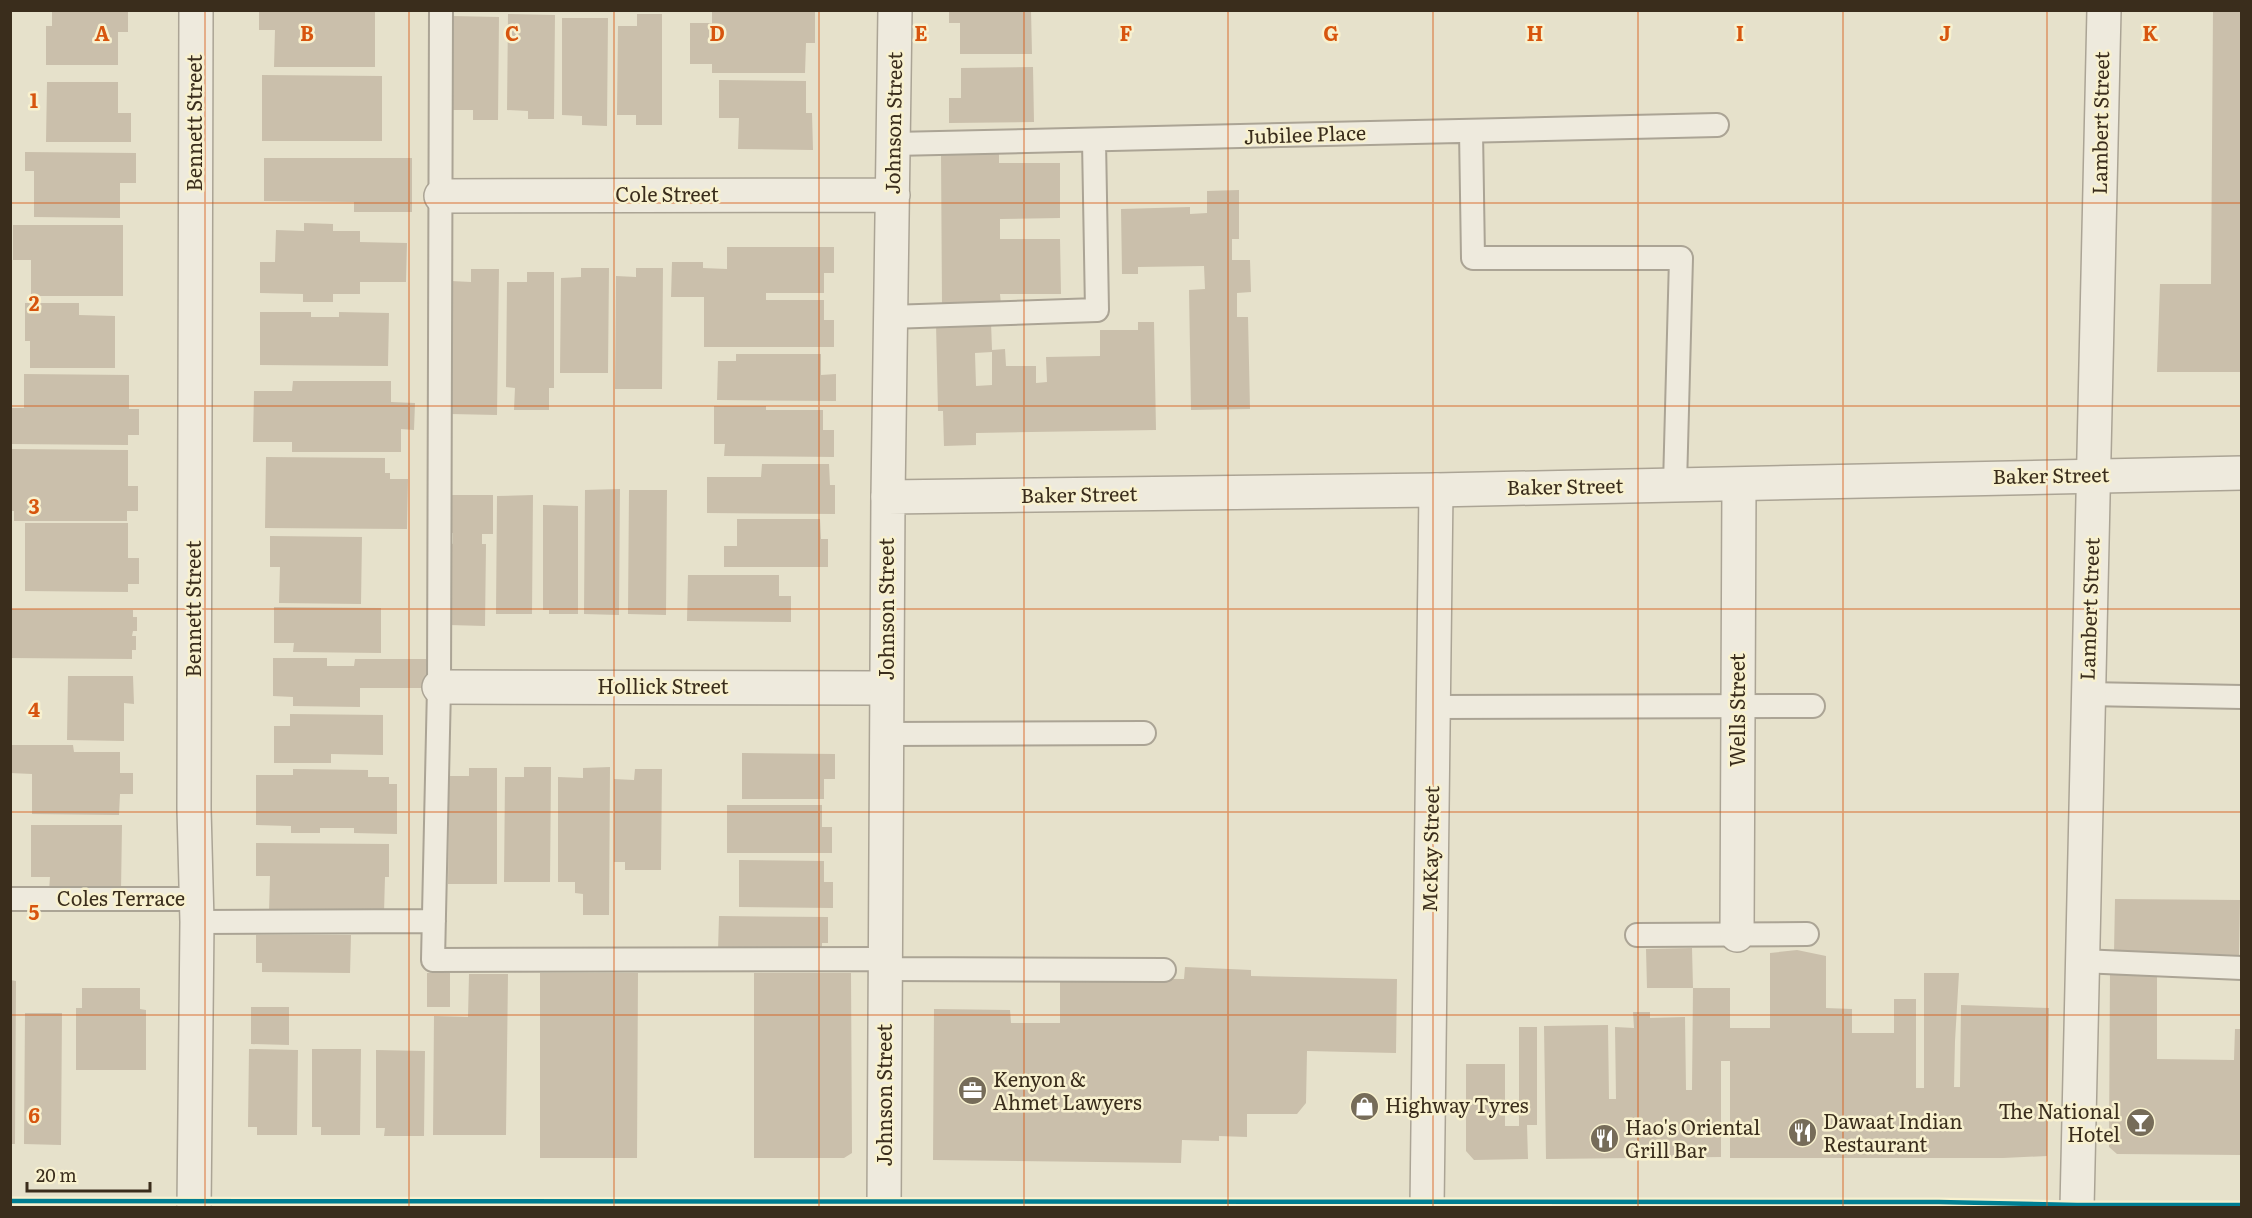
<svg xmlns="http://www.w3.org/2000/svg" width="2252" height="1218" font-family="Literata,serif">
<rect width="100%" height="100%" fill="#e6e1cb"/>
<!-- building -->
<path fill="#cabfab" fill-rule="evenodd" d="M 52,10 L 128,10 L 128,32 L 118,32 L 118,65 L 46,65 L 46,26 L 52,26 Z
M 259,10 L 375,10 L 375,67 L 274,67 L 275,30 L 259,30 Z
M 949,10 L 1031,10 L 1032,54 L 960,54 L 960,23 L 949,23 Z
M 2213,10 L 2241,10 L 2241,372 L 2157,372 L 2160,284 L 2211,284 Z
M 712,12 L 815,12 L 815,43 L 806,43 L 805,73 L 712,73 L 712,64 L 690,64 L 690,23 L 712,23 Z
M 508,14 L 555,15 L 554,119 L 528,119 L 528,111 L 507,110 Z
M 637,14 L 662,14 L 662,125 L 636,125 L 636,115 L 617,115 L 618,26 L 637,26 Z
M 452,16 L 499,17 L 498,120 L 473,120 L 473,110 L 451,110 Z
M 562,18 L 608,18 L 607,126 L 582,125 L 582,116 L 562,115 Z
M 1033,67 L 1034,122 L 949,123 L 949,98 L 961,98 L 961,68 Z
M 262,75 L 382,76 L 382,141 L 262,141 Z
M 719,80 L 806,81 L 806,113 L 812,113 L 813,150 L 738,149 L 739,118 L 719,118 Z
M 47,82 L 118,82 L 118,113 L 131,113 L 131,142 L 46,142 Z
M 25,152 L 136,153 L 136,183 L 120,183 L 120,218 L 34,217 L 34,171 L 25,171 Z
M 999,152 L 999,163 L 1060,163 L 1060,218 L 1000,219 L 1000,239 L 1060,239 L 1061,294 L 1000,294 L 1001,305 L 942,306 L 941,153 Z
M 264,158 L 412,158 L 412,212 L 354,212 L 354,202 L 264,201 Z
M 1239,190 L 1239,239 L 1232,239 L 1232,260 L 1250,260 L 1251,292 L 1237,293 L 1237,317 L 1248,317 L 1250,409 L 1191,410 L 1189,290 L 1205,289 L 1204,266 L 1138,267 L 1138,274 L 1122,274 L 1121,209 L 1190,207 L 1190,214 L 1207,213 L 1207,191 Z
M 304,223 L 333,224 L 333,231 L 360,231 L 360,242 L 407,243 L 406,282 L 360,282 L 360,294 L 333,294 L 333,302 L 303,302 L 303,294 L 260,293 L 260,262 L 275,262 L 276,230 L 304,231 Z
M 13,225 L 123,225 L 123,296 L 31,296 L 31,260 L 13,260 Z
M 727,247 L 834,247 L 834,273 L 824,273 L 824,293 L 766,293 L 766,300 L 824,300 L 824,320 L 834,320 L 834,347 L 704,347 L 704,297 L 671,297 L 672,262 L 703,262 L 703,268 L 727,269 Z
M 581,268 L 609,268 L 608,373 L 560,373 L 561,278 L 581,277 Z
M 636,268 L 663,268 L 662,389 L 615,389 L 616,276 L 636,277 Z
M 471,269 L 499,269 L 497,415 L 451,414 L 451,281 L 471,282 Z
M 527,272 L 554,272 L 554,388 L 549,388 L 549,410 L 514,410 L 515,388 L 506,387 L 507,282 L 527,282 Z
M 25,303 L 79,303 L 79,315 L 115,316 L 115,368 L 30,368 L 30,341 L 25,341 Z
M 260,312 L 311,312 L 311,317 L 339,317 L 339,312 L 389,313 L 388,366 L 260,365 Z
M 991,322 L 992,350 L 1005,349 L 1006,366 L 1036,366 L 1036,383 L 1047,382 L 1046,357 L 1100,356 L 1100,330 L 1138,330 L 1138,322 L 1154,322 L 1156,430 L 976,433 L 976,445 L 944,446 L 943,411 L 938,411 L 936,324 ZM 992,352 L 992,385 L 976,386 L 975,353 Z
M 736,354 L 821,354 L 821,375 L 836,374 L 836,401 L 717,400 L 718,361 L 736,361 Z
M 24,374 L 129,375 L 129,409 L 139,409 L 139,435 L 128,435 L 128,445 L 10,444 L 10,408 L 24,408 Z
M 293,381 L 391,381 L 391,402 L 415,403 L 414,430 L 401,429 L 401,452 L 292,452 L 292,442 L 253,442 L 254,391 L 292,391 Z
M 714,406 L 766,406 L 766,410 L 823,410 L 823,430 L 834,430 L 834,457 L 724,456 L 725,444 L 714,444 Z
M 10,449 L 128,450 L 128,486 L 138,486 L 138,511 L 127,511 L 127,521 L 14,521 L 14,511 L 10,511 Z
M 266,457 L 385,458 L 385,473 L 390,473 L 390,479 L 408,479 L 407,529 L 265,528 Z
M 762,464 L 829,464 L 830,485 L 835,485 L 835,514 L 707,513 L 707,477 L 761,477 Z
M 620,489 L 619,615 L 584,614 L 585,490 Z
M 629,490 L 667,490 L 666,615 L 628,614 Z
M 447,495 L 493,495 L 493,534 L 482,534 L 482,544 L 486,544 L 485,626 L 449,625 L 450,543 L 453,544 L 453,533 L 447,533 Z
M 533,495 L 532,614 L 496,614 L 497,496 Z
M 543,505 L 578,506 L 578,614 L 549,614 L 549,610 L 543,610 Z
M 737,519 L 820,519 L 821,539 L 828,539 L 828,567 L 724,567 L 724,546 L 737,546 Z
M 25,523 L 128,523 L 128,558 L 139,558 L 139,584 L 128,584 L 128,592 L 25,591 Z
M 270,536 L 362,537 L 361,604 L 279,603 L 280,567 L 270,567 Z
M 688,575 L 779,575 L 779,596 L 791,596 L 791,622 L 687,621 Z
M 274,607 L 381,608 L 381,653 L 293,652 L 294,643 L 274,643 Z
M 11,609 L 133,610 L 133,617 L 137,617 L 137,631 L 133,631 L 132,636 L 136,636 L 136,650 L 132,650 L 132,659 L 10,658 Z
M 273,658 L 327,658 L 327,666 L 354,666 L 355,659 L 428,659 L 428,688 L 360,688 L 360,707 L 293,706 L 293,697 L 273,696 Z
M 68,676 L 133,676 L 134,704 L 124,703 L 124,741 L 67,740 Z
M 290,714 L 383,715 L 383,755 L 331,754 L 331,763 L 274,763 L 274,726 L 290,726 Z
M 10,745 L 73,745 L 74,752 L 120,752 L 120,773 L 133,773 L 133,794 L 120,794 L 119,815 L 32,814 L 32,774 L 10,773 Z
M 742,753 L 835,754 L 835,779 L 824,779 L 824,799 L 742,799 Z
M 524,767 L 551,767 L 550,882 L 504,882 L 505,777 L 524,777 Z
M 610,767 L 609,915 L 583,915 L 583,894 L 575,893 L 575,882 L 558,882 L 558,777 L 583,778 L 583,768 Z
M 469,768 L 497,768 L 497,884 L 448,884 L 449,776 L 469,776 Z
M 293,769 L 368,770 L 368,777 L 389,777 L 389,784 L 397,784 L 397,834 L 354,833 L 354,828 L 320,828 L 320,833 L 291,833 L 291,826 L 256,825 L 256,775 L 293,775 Z
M 635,769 L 662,769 L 661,870 L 625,870 L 625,862 L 614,862 L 614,779 L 634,780 Z
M 727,805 L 822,805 L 822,827 L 832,827 L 832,853 L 727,853 Z
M 31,825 L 122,825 L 121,891 L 49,891 L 50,877 L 31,877 Z
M 256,843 L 389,844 L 389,877 L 385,877 L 384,913 L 269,912 L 270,876 L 256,876 Z
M 739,860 L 824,861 L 824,882 L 833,882 L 833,908 L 739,907 Z
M 2115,899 L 2240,900 L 2239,955 L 2114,953 Z
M 719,916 L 828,917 L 828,943 L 822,943 L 822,952 L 718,951 Z
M 256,935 L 351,935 L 350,973 L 262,972 L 262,963 L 256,963 Z
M 1692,948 L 1693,988 L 1647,988 L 1646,949 Z
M 1797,950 L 1826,956 L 1826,1008 L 1852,1009 L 1852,1033 L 1894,1033 L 1894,999 L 1916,999 L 1916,1088 L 1924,1088 L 1924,973 L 1959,973 L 1955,1041 L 1954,1087 L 1960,1087 L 1961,1005 L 2049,1008 L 2047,1156 L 2003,1158 L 1730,1158 L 1730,1061 L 1721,1061 L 1721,1157 L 1546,1159 L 1544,1026 L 1608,1025 L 1609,1099 L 1616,1099 L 1615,1027 L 1634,1028 L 1633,1012 L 1650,1012 L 1650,1018 L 1685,1017 L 1686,1090 L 1692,1090 L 1693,988 L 1730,988 L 1730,1028 L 1770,1028 L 1770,953 Z
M 1185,967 L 1251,970 L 1251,976 L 1397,979 L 1396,1053 L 1307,1051 L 1306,1103 L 1297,1114 L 1247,1114 L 1247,1137 L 1219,1136 L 1219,1141 L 1182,1140 L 1181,1163 L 933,1160 L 934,1009 L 1010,1010 L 1011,1023 L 1060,1023 L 1060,978 L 1184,979 Z
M 2110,971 L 2157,971 L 2157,1059 L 2234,1060 L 2235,1029 L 2241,1029 L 2241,1155 L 2117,1154 L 2109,1147 Z
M 427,973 L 450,973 L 450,1007 L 427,1007 Z
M 540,973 L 638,973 L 637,1158 L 540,1158 Z
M 754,973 L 851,973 L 852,1153 L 844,1158 L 754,1158 Z
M 469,974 L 508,974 L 506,1135 L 433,1135 L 434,1016 L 468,1017 Z
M 10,980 L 16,981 L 15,1144 L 10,1144 Z
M 82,988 L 140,988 L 140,1009 L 146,1010 L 146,1070 L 76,1070 L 76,1008 L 82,1008 Z
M 251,1007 L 289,1007 L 289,1045 L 251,1044 Z
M 25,1013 L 62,1013 L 61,1145 L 24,1144 Z
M 1519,1027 L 1537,1027 L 1537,1125 L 1527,1125 L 1528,1159 L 1474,1160 L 1466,1151 L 1466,1064 L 1505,1064 L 1505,1126 L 1519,1126 Z
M 249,1049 L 298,1050 L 297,1135 L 257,1135 L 257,1127 L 248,1127 Z
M 312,1049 L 361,1049 L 360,1135 L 321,1135 L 321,1127 L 312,1127 Z
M 376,1050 L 425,1051 L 424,1136 L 384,1136 L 385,1128 L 376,1128 Z"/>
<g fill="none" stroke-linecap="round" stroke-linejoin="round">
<defs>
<path id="service" d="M 441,10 L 439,687 L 433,960 L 884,959
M 1471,131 L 1473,258 L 1681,258 L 1675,485
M 894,144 L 1717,125
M 889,317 L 1097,310 L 1094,141
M 2087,694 L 2242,697
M 1433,707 L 1813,706
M 886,734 L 1144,733
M 10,899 L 196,899
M 197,922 L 434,921
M 1637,935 L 1807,934
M 2081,961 L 2242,968
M 885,969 L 1164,970"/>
<path id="minor" d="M 441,196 L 893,195
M 888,497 C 889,335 894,173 895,10
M 439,687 L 886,688
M 1737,935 L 1739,485
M 194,1208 L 197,922 L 194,809 L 196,10
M 1427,1208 L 1436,490
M 2077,1208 L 2104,10"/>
<path id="tertiary" d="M 884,1208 L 888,497 L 1436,490 L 2242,473"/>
</defs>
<!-- service casing -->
<use href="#service" stroke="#aba495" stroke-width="26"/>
<!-- minor casing -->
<use href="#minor" stroke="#aba495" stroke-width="36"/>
<!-- tertiary casing -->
<use href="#tertiary" stroke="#aba495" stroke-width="36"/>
<!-- service -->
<use href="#service" stroke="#eeeadd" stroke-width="22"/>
<!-- minor -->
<use href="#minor" stroke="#eeeadd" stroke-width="33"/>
<!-- tertiary -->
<use href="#tertiary" stroke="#eeeadd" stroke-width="33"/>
<defs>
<path id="tram-1" d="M 10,1201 L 1939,1202 L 2077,1205 L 2242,1205"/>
</defs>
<!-- tram-1 casing -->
<use href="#tram-1" stroke="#f8f1cf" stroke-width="9"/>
<!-- tram-1 -->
<use href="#tram-1" stroke="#007e92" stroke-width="4.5"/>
</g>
<!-- grid -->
<path fill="none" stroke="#d7550e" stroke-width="1.5" stroke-opacity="0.55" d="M 205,10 L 205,1208M 409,10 L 409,1208M 614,10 L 614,1208M 819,10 L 819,1208M 1024,10 L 1024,1208M 1228,10 L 1228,1208M 1433,10 L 1433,1208M 1638,10 L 1638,1208M 1843,10 L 1843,1208M 2047,10 L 2047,1208M 10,203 L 2242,203M 10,406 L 2242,406M 10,609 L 2242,609M 10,812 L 2242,812M 10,1015 L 2242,1015"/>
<!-- icons -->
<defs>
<symbol id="office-disc" viewBox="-11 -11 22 22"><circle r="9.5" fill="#766c59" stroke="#f8f1cf"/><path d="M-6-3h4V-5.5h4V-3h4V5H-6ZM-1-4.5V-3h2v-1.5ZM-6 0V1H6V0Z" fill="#fff"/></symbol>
<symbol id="shop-disc" viewBox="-11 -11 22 22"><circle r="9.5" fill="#766c59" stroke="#f8f1cf"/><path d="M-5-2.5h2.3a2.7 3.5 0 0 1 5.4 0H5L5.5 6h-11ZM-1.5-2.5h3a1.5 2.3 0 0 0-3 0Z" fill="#fff"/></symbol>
<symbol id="bar-disc" viewBox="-11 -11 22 22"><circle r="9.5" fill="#766c59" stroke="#f8f1cf"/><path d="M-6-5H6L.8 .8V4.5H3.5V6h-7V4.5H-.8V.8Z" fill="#fff"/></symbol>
<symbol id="restaurant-disc" viewBox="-11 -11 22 22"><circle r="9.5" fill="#766c59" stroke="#f8f1cf"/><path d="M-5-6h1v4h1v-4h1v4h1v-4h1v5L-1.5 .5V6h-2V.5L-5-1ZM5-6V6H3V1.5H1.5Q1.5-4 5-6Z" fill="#fff"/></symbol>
</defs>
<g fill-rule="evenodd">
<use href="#office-disc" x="956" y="1074" width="33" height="33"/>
<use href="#shop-disc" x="1348" y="1090" width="33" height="33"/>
<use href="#bar-disc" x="2124" y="1106" width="33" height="33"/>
<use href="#restaurant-disc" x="1786" y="1116" width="33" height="33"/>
<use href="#restaurant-disc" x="1588" y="1122" width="33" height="33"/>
</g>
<g text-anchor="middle" stroke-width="5" stroke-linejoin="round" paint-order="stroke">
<!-- street labels -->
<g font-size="20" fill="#3a2d1c" stroke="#f8f1cf">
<text transform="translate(195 123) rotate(-90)" y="7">Bennett Street</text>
<text transform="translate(894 123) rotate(-89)" y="7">Johnson Street</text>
<text transform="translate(2101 123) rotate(-89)" y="7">Lambert Street</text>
<text transform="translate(1305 135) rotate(-2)" y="7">Jubilee Place</text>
<text x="667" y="202">Cole Street</text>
<text transform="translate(2051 476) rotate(-1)" y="7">Baker Street</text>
<text transform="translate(1565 487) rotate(-1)" y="7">Baker Street</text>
<text transform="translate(1079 495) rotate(-1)" y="7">Baker Street</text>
<text transform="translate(194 609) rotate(-90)" y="7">Bennett Street</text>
<text transform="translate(887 609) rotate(-90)" y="7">Johnson Street</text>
<text transform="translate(2090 609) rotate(-88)" y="7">Lambert Street</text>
<text x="663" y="694">Hollick Street</text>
<text transform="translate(1738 710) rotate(-90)" y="7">Wells Street</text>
<text transform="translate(1431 849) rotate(-89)" y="7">McKay Street</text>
<text x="121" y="906">Coles Terrace</text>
<text transform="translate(885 1095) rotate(-90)" y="7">Johnson Street</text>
</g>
<!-- poi labels -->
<g font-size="20" fill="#3a2d1c" stroke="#f8f1cf" text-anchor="start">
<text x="993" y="1087">Kenyon &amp;<tspan x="993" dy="23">Ahmet Lawyers</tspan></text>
<text x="1385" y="1113">Highway Tyres</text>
<text x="2120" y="1119" text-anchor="end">The National<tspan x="2120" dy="23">Hotel</tspan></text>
<text x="1823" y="1129">Dawaat Indian<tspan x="1823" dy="23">Restaurant</tspan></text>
<text x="1625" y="1135">Hao's Oriental<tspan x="1625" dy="23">Grill Bar</tspan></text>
</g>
</g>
<g font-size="20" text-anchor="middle" font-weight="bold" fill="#d7550e" stroke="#f8f1cf" stroke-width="5" stroke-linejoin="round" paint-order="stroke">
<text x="102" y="41">A</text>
<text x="307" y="41">B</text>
<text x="512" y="41">C</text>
<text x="717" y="41">D</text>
<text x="921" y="41">E</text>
<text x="1126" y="41">F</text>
<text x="1331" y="41">G</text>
<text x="1535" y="41">H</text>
<text x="1740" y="41">I</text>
<text x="1945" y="41">J</text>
<text x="2150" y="41">K</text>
<text x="34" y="108">1</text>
<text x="34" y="311">2</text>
<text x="34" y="514">3</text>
<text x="34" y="717">4</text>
<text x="34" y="920">5</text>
<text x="34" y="1123">6</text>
</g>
<!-- border -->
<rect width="2252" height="1218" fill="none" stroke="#3a2d1c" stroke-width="24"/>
<!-- scale -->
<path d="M27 1182v9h123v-9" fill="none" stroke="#3a2d1c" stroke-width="3"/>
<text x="36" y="1182" font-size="18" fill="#3a2d1c" stroke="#f8f1cf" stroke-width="4.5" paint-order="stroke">20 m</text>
</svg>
